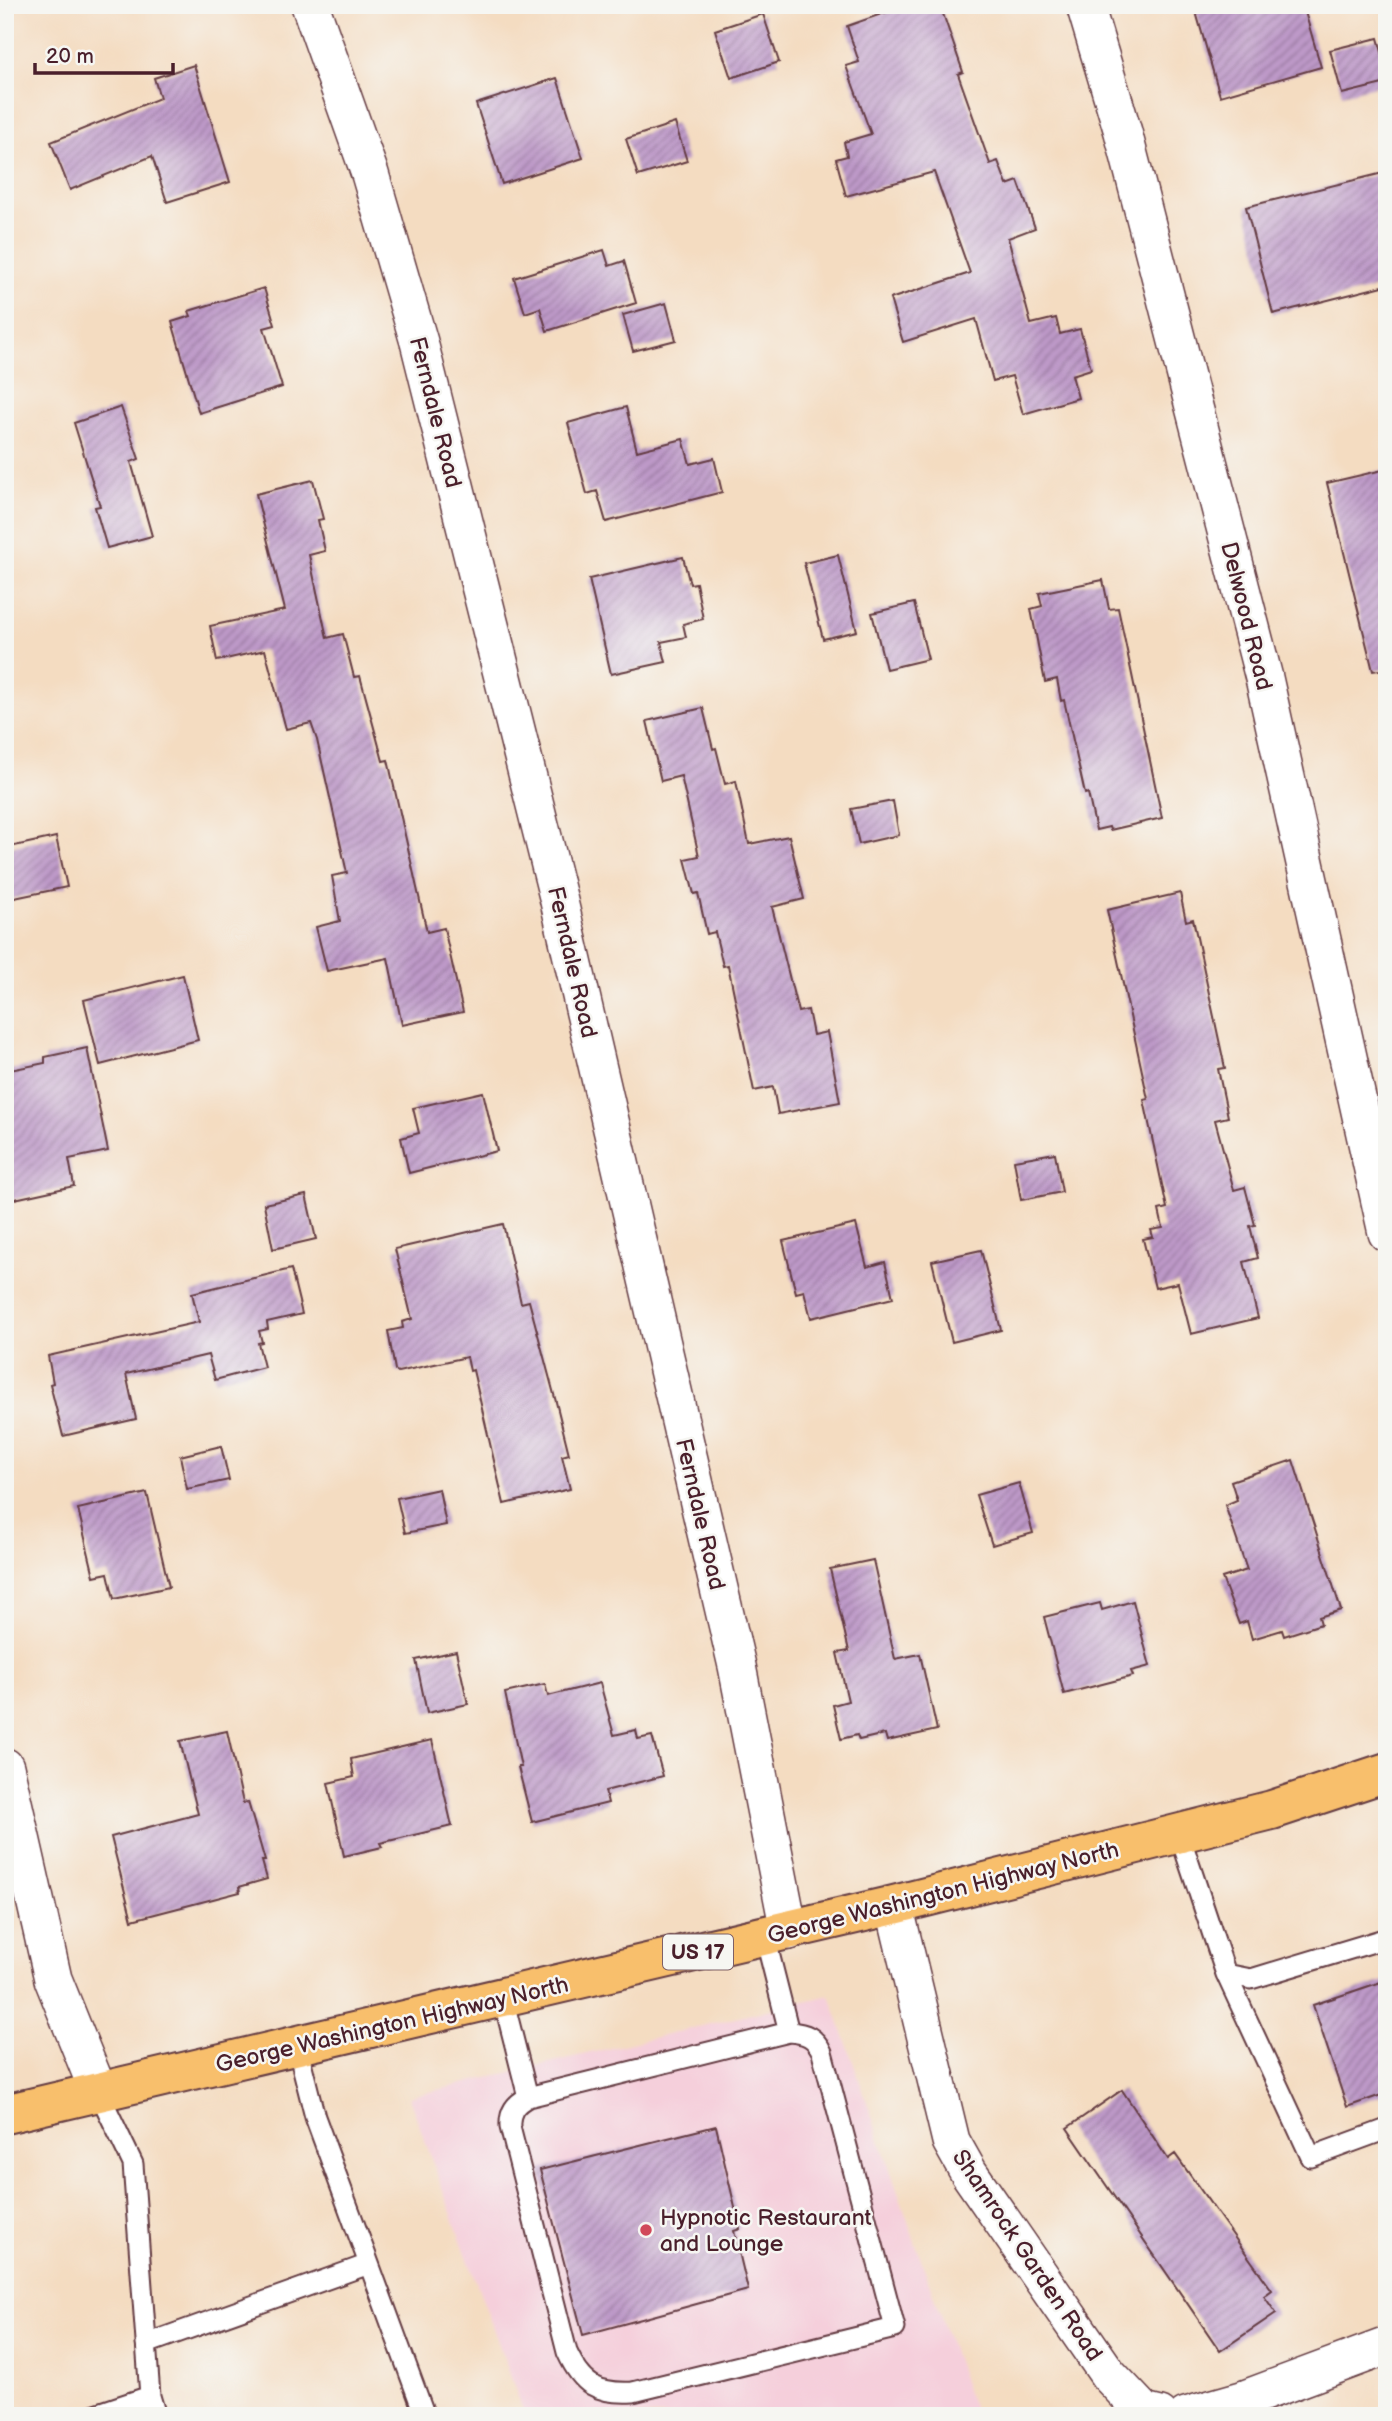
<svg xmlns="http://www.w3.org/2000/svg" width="1392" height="2421" font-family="'Balsamiq Sans',sans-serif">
<defs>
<pattern id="building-hatch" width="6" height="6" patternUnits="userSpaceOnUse" patternTransform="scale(1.75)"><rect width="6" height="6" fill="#bd99c8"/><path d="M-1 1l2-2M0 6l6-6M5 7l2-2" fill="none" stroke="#9c7ca3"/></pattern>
</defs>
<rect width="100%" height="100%" fill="#f6f6f2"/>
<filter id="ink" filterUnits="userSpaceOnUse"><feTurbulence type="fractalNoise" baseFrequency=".0143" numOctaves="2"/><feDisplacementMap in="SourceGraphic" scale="14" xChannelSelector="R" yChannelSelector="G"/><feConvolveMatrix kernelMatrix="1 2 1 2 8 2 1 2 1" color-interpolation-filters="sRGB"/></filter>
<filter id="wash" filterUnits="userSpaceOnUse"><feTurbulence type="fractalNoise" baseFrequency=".00686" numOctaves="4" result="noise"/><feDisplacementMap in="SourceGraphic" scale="28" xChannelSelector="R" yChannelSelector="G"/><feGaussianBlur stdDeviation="1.57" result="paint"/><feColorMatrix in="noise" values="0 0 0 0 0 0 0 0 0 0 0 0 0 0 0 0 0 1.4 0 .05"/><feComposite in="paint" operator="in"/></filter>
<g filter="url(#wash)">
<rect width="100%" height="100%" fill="#f4dcc1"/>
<!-- built -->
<path fill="#f5cfdb" d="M 830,1995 L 975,2416 L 525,2416 L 409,2097 Z"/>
<g id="blocks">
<!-- building -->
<path fill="url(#building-hatch)" d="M 907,5 L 940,5 L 963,72 L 958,74 L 990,164 L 998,161 L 1007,185 L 1018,181 L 1035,228 L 1008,238 L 1031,324 L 1056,318 L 1060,334 L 1080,329 L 1091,369 L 1072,375 L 1078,398 L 1023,414 L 1012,376 L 993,381 L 976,319 L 903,342 L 890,299 L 970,273 L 934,172 L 846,196 L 836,159 L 847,156 L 844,142 L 871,134 L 846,66 L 859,62 L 847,26 Z
M 1194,5 L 1303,5 L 1321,67 L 1220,96 Z
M 763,14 L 779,62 L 731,78 L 715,30 Z
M 1378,38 L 1387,70 L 1387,83 L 1342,94 L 1330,50 Z
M 194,65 L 230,182 L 167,202 L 152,156 L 70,190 L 51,142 L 160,98 L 154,78 Z
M 557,78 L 583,158 L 502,184 L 476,104 Z
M 675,123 L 687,161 L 638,176 L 626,139 Z
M 1387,172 L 1387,285 L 1273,314 L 1246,207 Z
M 604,250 L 609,266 L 624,261 L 636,303 L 547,331 L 540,308 L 525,313 L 514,278 Z
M 264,288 L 275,325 L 264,328 L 282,387 L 199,413 L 172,322 L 191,316 L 189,311 Z
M 666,303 L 676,340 L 633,351 L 623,315 Z
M 121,407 L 139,459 L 131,462 L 152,536 L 107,548 L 95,507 L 100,506 L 74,423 Z
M 626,407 L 637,451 L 683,439 L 690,464 L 714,458 L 722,492 L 606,522 L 597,491 L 587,494 L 568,423 Z
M 1387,469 L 1387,669 L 1373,671 L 1327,483 Z
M 313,480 L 323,519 L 318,520 L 325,551 L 309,555 L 327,638 L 343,634 L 354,677 L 360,676 L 383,761 L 388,760 L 427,932 L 444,928 L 463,1012 L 402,1025 L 388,958 L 327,971 L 316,927 L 340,921 L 332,876 L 347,873 L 317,740 L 311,723 L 286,729 L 265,650 L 217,661 L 210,626 L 285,610 L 256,494 Z
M 838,555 L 857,631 L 823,639 L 804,563 Z
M 683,557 L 690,584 L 696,583 L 703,619 L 683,624 L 686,637 L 661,642 L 666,662 L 611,674 L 589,579 Z
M 1103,580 L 1109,609 L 1118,608 L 1162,818 L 1110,830 L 1109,827 L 1096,830 L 1088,793 L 1085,794 L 1064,700 L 1061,701 L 1057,679 L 1045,682 L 1031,609 L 1042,606 L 1039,593 Z
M 914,603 L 928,659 L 886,669 L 872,613 Z
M 703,708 L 713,749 L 716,748 L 725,784 L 736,781 L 749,844 L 789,836 L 804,899 L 772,907 L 798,1012 L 808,1010 L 813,1035 L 827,1032 L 840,1102 L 778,1114 L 773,1087 L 754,1091 L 728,965 L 723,966 L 715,932 L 707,934 L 698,893 L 694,894 L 685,859 L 699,856 L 681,776 L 661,781 L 647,721 Z
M 893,801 L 899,835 L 859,844 L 851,809 Z
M 56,837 L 67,887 L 5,900 L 5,848 Z
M 1180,893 L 1186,921 L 1193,919 L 1225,1068 L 1218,1069 L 1228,1117 L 1215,1120 L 1234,1190 L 1245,1187 L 1255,1225 L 1250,1226 L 1258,1258 L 1244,1262 L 1258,1318 L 1191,1334 L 1178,1283 L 1155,1288 L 1143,1239 L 1153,1237 L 1151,1230 L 1163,1228 L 1159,1210 L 1167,1208 L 1144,1100 L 1148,1099 L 1107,910 Z
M 183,975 L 198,1040 L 100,1065 L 84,1000 Z
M 87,1048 L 108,1151 L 69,1159 L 74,1186 L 10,1200 L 5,1177 L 5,1071 L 45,1063 L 45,1057 Z
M 483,1092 L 497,1151 L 409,1173 L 401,1138 L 419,1133 L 413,1108 Z
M 1055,1153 L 1062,1192 L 1021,1200 L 1014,1160 Z
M 306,1195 L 316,1239 L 273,1249 L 264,1204 Z
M 503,1224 L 521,1303 L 529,1301 L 556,1402 L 569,1454 L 562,1456 L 570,1489 L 504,1504 L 473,1370 L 470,1371 L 467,1357 L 398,1372 L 395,1370 L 388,1331 L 403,1328 L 402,1322 L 412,1319 L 395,1249 Z
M 856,1224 L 867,1267 L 885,1262 L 893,1298 L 811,1318 L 804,1291 L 796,1293 L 783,1241 Z
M 981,1250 L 1001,1330 L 952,1342 L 932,1261 Z
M 291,1269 L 302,1314 L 267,1322 L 268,1329 L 259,1331 L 262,1342 L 258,1343 L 264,1367 L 215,1380 L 208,1355 L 126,1374 L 136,1419 L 63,1436 L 50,1384 L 53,1383 L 48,1356 L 199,1322 L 192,1293 Z
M 221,1446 L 229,1480 L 187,1489 L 180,1456 Z
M 1293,1460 L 1341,1610 L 1319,1617 L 1321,1624 L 1284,1636 L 1282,1630 L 1252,1639 L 1247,1621 L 1239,1624 L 1222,1578 L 1247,1570 L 1225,1505 L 1237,1500 L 1231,1481 Z
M 1019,1483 L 1033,1533 L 992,1545 L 976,1495 Z
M 439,1489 L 446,1525 L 405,1533 L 397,1498 Z
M 147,1493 L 169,1587 L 114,1599 L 108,1573 L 94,1576 L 78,1509 Z
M 873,1560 L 895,1659 L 920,1654 L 937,1730 L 887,1741 L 885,1734 L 859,1740 L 857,1735 L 841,1739 L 833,1705 L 848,1701 L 837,1653 L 849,1651 L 830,1569 Z
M 1133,1601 L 1150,1666 L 1131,1671 L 1133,1676 L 1064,1694 L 1044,1617 L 1100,1603 L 1102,1610 Z
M 456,1651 L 468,1704 L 427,1713 L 416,1660 Z
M 600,1683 L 614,1735 L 636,1730 L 638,1739 L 652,1736 L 663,1776 L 605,1791 L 608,1803 L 532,1822 L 518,1767 L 521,1767 L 505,1693 L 545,1684 L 548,1696 Z
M 227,1731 L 243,1803 L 248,1802 L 265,1861 L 262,1861 L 267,1879 L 239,1887 L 240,1892 L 132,1920 L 111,1837 L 198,1814 L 180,1741 Z
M 432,1740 L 452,1826 L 380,1843 L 382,1847 L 344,1856 L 328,1783 L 354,1777 L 351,1759 Z
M 1387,1980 L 1387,2093 L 1347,2107 L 1313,2005 Z
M 1122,2090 L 1168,2159 L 1175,2154 L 1272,2290 L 1264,2296 L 1276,2313 L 1220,2351 L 1067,2128 Z
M 716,2126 L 740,2229 L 734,2231 L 748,2290 L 583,2335 L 540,2170 Z"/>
</g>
</g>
<g filter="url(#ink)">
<use href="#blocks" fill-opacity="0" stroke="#643b42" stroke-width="2"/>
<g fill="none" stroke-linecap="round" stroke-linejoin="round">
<defs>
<path id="service" d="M 1179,1833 L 1226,1974 L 1251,1979 L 1387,1938
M 1226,1974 L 1311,2157 L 1387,2129
M 503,1998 L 528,2097 L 789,2032 L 765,1937
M 297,2046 L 315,2117 L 425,2416
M 99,2093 L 133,2164 L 150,2396 L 156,2416
M 528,2097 C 515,2104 509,2112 510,2127 L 567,2352 C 582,2385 597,2394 633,2392 L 895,2328 L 822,2052 C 815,2037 806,2033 789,2032
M 146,2344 L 369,2264
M 90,2416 L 150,2396"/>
<path id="minor" d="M 310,5 L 370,174 L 419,342 L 558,897 L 737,1666 L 789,1931
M 1085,5 L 1123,132 L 1264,678 L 1387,1233
M 5,1767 L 53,1979 L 99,2093
M 894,1905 L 951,2141 L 969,2173 L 1108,2374 L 1144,2412 L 1160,2416
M 1186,2416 L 1242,2400 L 1387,2346"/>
<path id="primary" d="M 5,2114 L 894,1905 L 1272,1810 L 1387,1772"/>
</defs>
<!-- service casing -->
<use href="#service" stroke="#643b42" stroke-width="23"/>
<!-- minor casing -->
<use href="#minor" stroke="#643b42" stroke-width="40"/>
<!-- primary casing -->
<use href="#primary" stroke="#643b42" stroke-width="42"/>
<!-- service -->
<use href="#service" stroke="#fff" stroke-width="19"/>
<!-- minor -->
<use href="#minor" stroke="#fff" stroke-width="37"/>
<!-- primary -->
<use href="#primary" stroke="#f8bf6c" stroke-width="38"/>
</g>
</g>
<!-- markers -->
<circle fill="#d1495b" stroke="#f6f6f2" stroke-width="2.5" cx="646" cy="2230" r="7"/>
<g text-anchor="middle" stroke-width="5" stroke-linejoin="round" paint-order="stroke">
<!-- shield labels -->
<rect fill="#f6f6f2" stroke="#7e6067" stroke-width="2" x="663" y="1934.5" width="70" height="35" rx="5"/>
<g font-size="21" font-weight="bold" fill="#4a1f2b">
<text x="698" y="1959">US 17</text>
</g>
<!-- street labels -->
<g font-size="23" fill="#4a1f2b" stroke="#f6f6f2">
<text transform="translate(436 412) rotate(76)" y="8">Ferndale Road</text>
<text transform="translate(1247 616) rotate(76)" y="8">Delwood Road</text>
<text transform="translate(573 962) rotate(77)" y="8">Ferndale Road</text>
<text transform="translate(701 1514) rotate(77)" y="8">Ferndale Road</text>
<text transform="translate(943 1892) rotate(-14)" y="8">George Washington Highway North</text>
<text transform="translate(392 2024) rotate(-13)" y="8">George Washington Highway North</text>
<text transform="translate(1028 2255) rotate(56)" y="8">Shamrock Garden Road</text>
</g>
<!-- poi labels -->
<g font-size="23" fill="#4a1f2b" stroke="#f6f6f2" text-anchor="start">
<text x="660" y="2225">Hypnotic Restaurant<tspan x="660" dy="26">and Lounge</tspan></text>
</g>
</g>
<!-- margin -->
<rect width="1392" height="2421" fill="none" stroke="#f6f6f2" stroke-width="28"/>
<!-- scale -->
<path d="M35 63v10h138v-10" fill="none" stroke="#4a1f2b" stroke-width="3.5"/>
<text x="46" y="63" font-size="21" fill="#4a1f2b" stroke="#f6f6f2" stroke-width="5" paint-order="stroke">20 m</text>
</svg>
